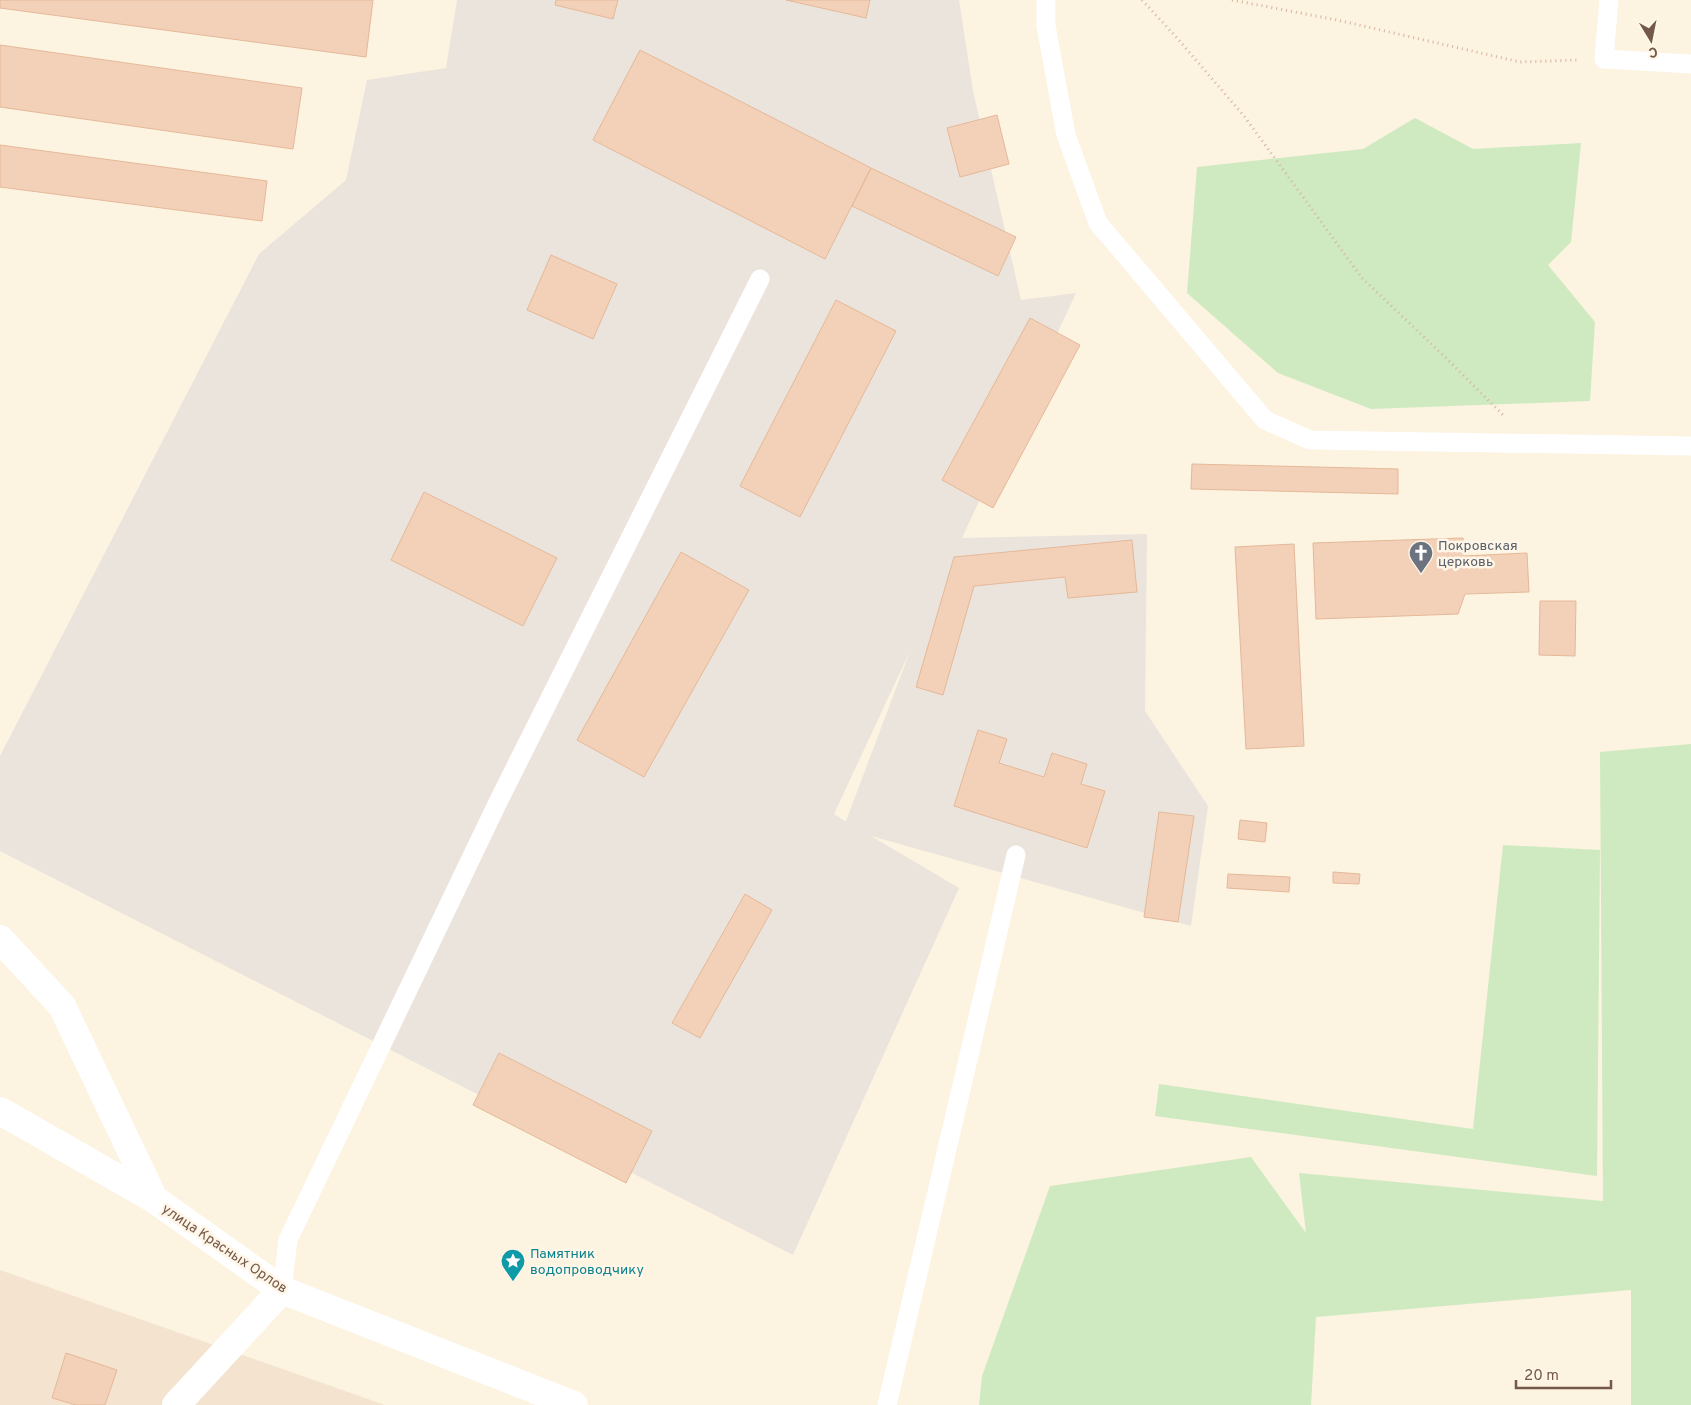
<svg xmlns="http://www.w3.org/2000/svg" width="1691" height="1405" font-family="Overpass,sans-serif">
<rect width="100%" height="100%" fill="#fcf3e1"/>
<!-- residential -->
<path fill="#f4e4cf" d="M 0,1270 L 385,1405 L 0,1405 Z"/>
<!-- industrial -->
<path fill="#ebe4dc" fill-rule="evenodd" d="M 457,0 L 959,0 L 973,91 L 1021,300 L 1076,293 L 962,538 L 1147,534 L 1145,711 L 1208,806 L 1191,926 L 871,836 L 959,888 L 793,1255 L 0,851 L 0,756 L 259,254 L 346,180 L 367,80 L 446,68 ZM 910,651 L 846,821 L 845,821 L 834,814 Z"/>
<!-- green -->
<path fill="#cfeac0" d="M 1415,118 L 1473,149 L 1581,143 L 1571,242 L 1548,265 L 1595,322 L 1590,401 L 1371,409 L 1278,373 L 1187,293 L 1197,167 L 1363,149 Z
M 1691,744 L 1691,1405 L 1631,1405 L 1631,1290 L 1316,1317 L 1311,1405 L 979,1405 L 982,1376 L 1050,1186 L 1251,1157 L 1306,1233 L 1299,1173 L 1603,1201 L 1600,752 Z
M 1503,845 L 1600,850 L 1597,1176 L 1155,1116 L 1159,1084 L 1473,1129 Z"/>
<!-- building -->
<path fill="#f2d1b8" stroke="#e5b898" d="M 0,0 L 373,0 L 366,57 L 0,8 Z
M 556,0 L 618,0 L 613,19 L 555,5 Z
M 786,0 L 870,0 L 866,18 Z
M 0,45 L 302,88 L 293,149 L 0,107 Z
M 640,50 L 871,168 L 825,259 L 593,140 Z
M 997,115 L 1009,164 L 960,177 L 947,128 Z
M 0,145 L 267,181 L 262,221 L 0,187 Z
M 871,168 L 1016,237 L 998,276 L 852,206 Z
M 551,255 L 617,284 L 593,339 L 527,310 Z
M 836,300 L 896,331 L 800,517 L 740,486 Z
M 1030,318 L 1080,345 L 993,508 L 942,480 Z
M 1192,464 L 1398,469 L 1398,494 L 1191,489 Z
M 424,492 L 557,558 L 523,626 L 391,560 Z
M 1463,538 L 1464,556 L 1527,553 L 1529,592 L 1465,594 L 1458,614 L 1316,619 L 1313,543 Z
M 1132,540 L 1137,592 L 1068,598 L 1065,577 L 974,586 L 943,695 L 916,687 L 954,557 Z
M 1294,544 L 1304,746 L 1246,749 L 1235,547 Z
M 681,552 L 749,590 L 644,777 L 577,740 Z
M 1540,601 L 1576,601 L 1575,656 L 1539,655 Z
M 978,730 L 1007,739 L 999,763 L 1044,777 L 1052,753 L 1087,764 L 1081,784 L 1105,791 L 1087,848 L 954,806 Z
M 1159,812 L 1194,816 L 1178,922 L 1144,917 Z
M 1240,820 L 1267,823 L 1265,842 L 1238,839 Z
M 1333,872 L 1360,874 L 1359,884 L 1333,883 Z
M 1228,874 L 1290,877 L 1289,892 L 1227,888 Z
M 745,894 L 772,910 L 700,1038 L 672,1023 Z
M 499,1053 L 652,1131 L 626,1183 L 473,1105 Z
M 66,1353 L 117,1370 L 105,1405 L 76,1405 L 52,1398 Z"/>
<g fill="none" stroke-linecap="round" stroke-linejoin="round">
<!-- path -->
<path stroke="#d7b49c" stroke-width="3" stroke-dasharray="1 4" stroke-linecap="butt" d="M 1142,0 L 1177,38 L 1244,116 L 1362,278 L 1446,358 L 1505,417
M 1232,0 L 1337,20 L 1520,62 L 1579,60"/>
<!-- lane -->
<path stroke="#fff" stroke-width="19" d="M 1046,0 L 1046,26 L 1066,135 L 1098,223 L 1265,420 L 1310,440 L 1691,446
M 1609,0 L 1604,59 L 1691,64
M 282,1290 L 288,1240 L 498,802 L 760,279
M 887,1405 L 1016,855"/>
<!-- street -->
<path stroke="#fff" stroke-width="28" d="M 0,939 L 62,1006 L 154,1199
M 0,1111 L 154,1199 L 282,1290 L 574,1405
M 176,1405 L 282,1290"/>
</g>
<!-- icons -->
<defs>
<symbol id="church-pin" viewBox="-11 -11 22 30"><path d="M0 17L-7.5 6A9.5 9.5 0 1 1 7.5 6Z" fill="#6b7280" stroke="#fff6e7"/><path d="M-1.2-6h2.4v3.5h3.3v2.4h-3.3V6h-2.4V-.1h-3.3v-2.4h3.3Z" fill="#fff"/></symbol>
<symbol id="sight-pin" viewBox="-11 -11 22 30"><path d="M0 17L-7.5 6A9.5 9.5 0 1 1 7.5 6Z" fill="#0f9aa8" stroke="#fff6e7"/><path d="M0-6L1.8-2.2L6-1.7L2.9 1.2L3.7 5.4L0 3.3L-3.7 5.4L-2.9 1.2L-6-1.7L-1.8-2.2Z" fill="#fff"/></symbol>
</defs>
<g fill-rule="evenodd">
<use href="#church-pin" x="1407" y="539" width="28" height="38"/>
<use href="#sight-pin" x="499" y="1247" width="28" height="38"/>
</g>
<g text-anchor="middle" stroke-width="5" stroke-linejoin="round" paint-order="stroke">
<!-- worship labels -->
<g font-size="14" fill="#5b616d" stroke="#fff6e7" text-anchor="start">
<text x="1438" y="550">Покровская<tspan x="1438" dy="16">церковь</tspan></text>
</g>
<!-- street labels -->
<g font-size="14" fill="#745948" stroke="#fff6e7">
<text transform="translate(225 1248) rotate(34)" y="5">улица Красных Орлов</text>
</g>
<!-- culture labels -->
<g font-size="14" fill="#0d838f" stroke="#fff6e7" text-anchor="start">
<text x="530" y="1258">Памятник<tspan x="530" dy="16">водопроводчику</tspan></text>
</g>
</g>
<!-- north arrow -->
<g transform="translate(1651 40) rotate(170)" stroke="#fff6e7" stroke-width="4" paint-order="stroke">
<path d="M0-4L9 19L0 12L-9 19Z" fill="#745948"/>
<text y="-8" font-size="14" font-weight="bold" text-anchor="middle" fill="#745948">С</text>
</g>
<!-- scale -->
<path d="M1516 1380v8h95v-8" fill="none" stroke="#745948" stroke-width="2.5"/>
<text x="1524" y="1380" font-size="15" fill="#745948" stroke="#fff6e7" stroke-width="4" paint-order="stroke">20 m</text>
</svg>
